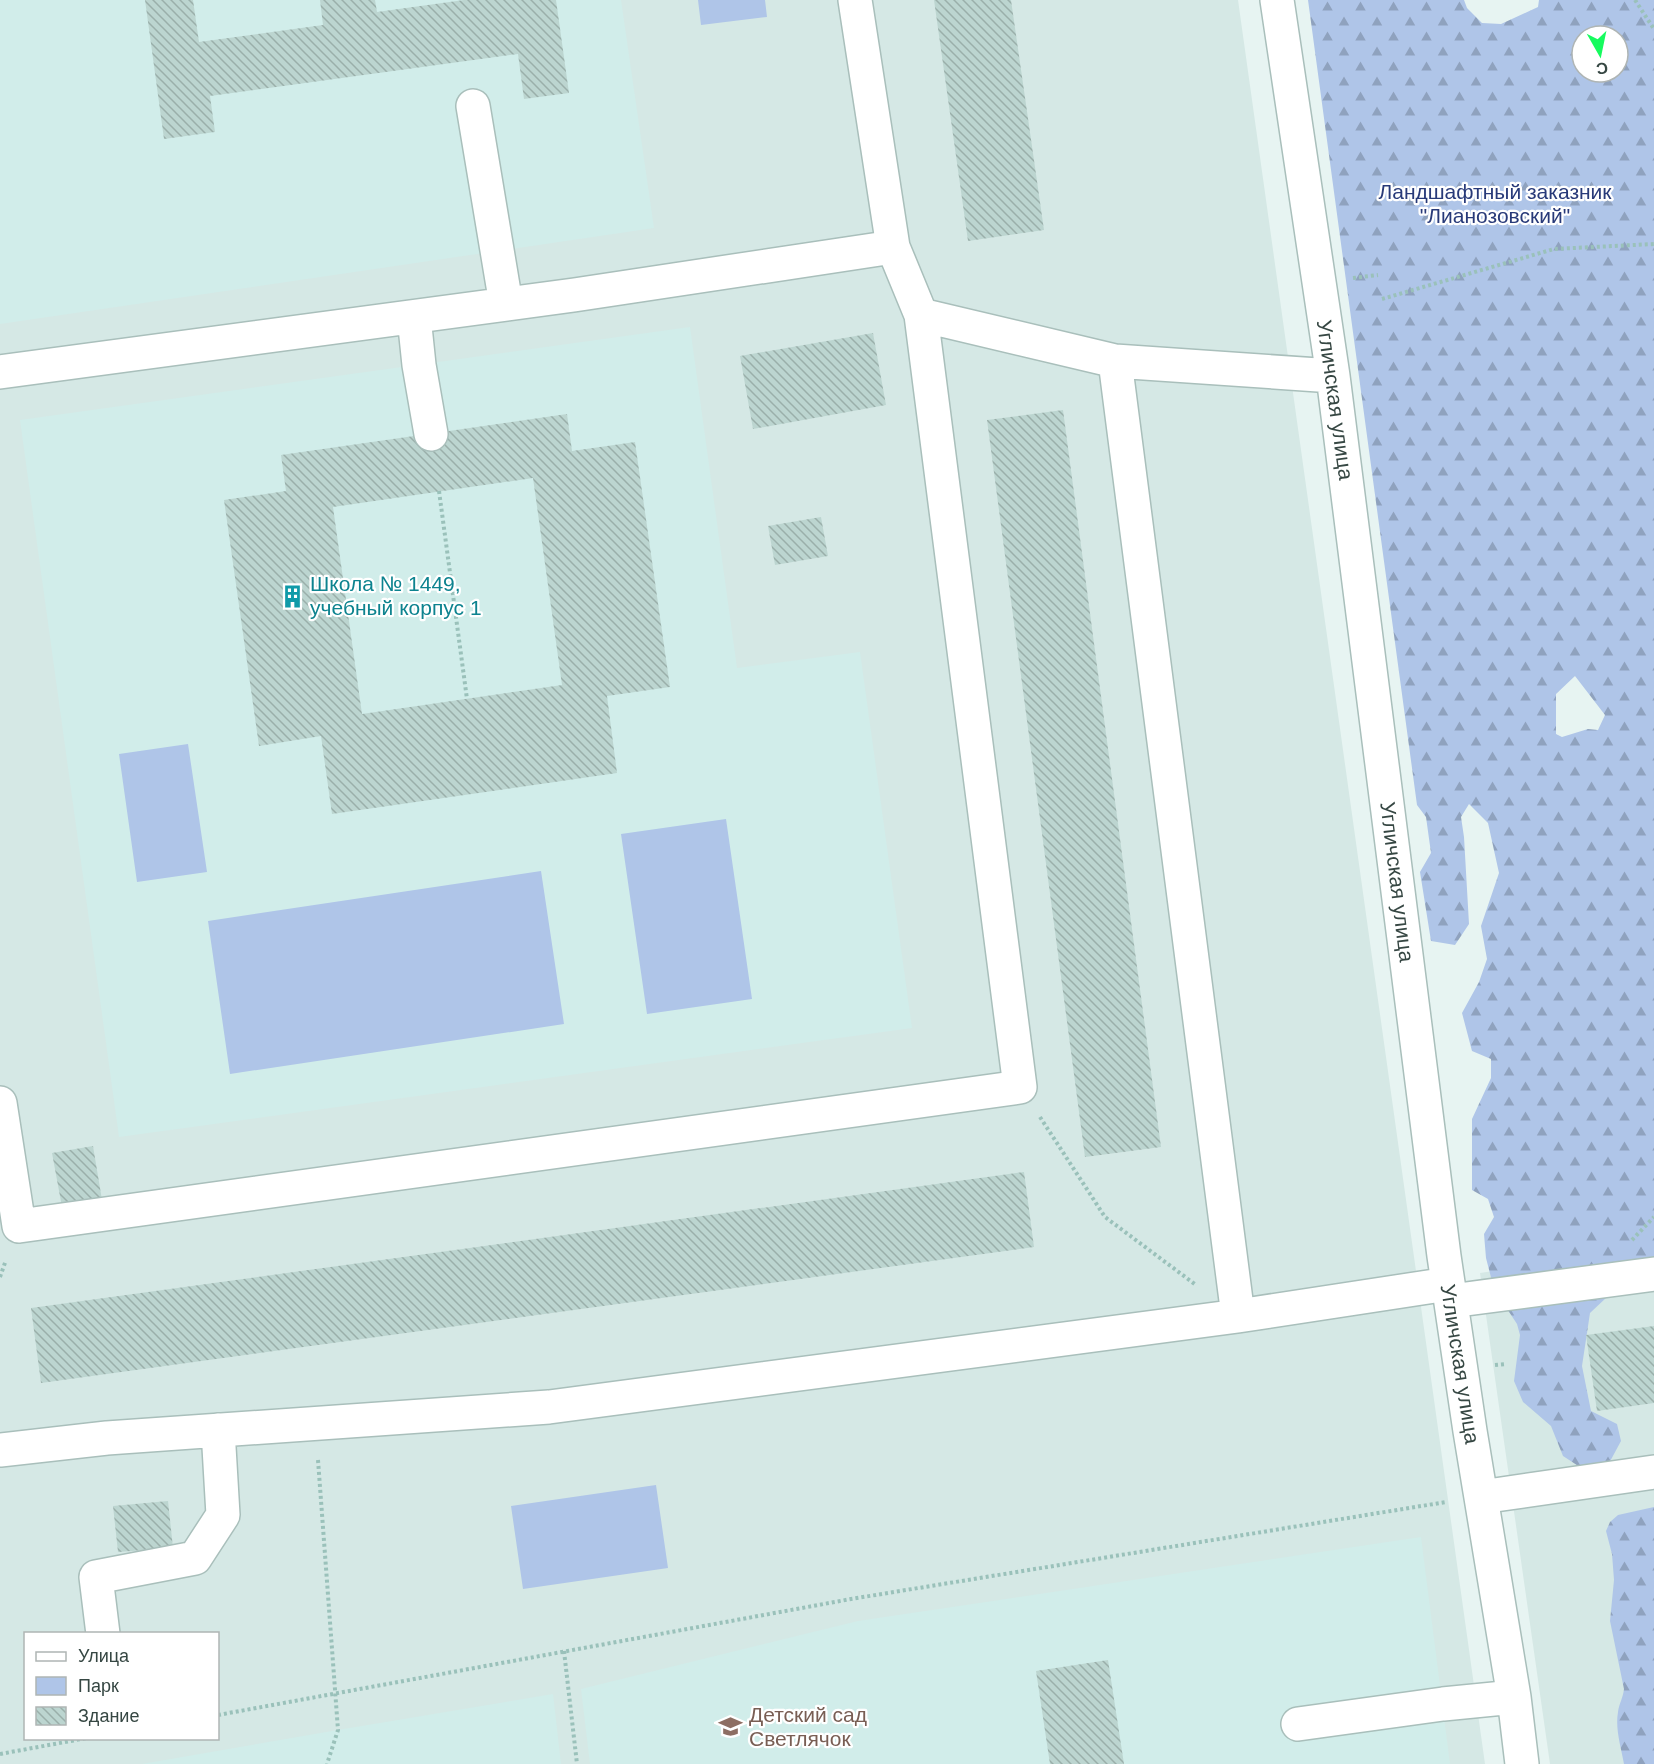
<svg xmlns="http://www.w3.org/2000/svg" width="1654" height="1764" font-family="Helvetica,sans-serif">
<defs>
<pattern id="forest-firs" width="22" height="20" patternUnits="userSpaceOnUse" patternTransform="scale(1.5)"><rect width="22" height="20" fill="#afc5e8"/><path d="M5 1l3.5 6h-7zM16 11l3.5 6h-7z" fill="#8fa2be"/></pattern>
<pattern id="building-back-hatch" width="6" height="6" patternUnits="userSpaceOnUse" patternTransform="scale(1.5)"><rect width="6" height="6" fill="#bcd5d0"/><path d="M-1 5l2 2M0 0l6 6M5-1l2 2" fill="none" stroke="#9aafaa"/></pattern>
</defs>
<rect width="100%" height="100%" fill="#e7f4f2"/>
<!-- residential -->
<path fill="#d5e8e5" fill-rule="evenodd" d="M 0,0 L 1238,0 L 1485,1764 L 0,1764 ZM 26,1634 L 218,1634 L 218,1738 L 26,1738 Z
M 1654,1247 L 1654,1764 L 1550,1764 L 1480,1273 Z"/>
<!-- education -->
<path fill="#d1edea" d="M 0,0 L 621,0 L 654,228 L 0,324 Z
M 690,327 L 737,668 L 860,652 L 912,1028 L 119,1137 L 20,420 Z
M 1421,1537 L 1450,1764 L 590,1764 L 581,1689 L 858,1621 Z
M 553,1694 L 561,1764 L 142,1764 L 338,1730 Z"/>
<!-- green -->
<path fill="#afc5e8" d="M 698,0 L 765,0 L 767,17 L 701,25 Z
M 188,744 L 207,872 L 137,882 L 119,754 Z
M 726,819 L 752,999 L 647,1014 L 621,834 Z
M 541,871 L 564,1024 L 230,1074 L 208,921 Z
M 656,1485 L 668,1568 L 523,1589 L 511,1506 Z"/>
<!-- forest -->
<path fill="url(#forest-firs)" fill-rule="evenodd" d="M 1308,0 L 1464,0 L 1467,8 L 1482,23 L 1501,24 L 1538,7 L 1539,0 L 1654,0 L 1654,1290 L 1607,1297 L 1590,1313 L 1582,1366 L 1591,1411 L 1617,1424 L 1621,1441 L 1607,1467 L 1586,1471 L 1563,1456 L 1551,1426 L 1523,1402 L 1514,1381 L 1520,1335 L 1517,1324 L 1494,1289 L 1486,1258 L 1484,1234 L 1494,1217 L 1488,1199 L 1472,1190 L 1472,1119 L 1491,1078 L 1491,1059 L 1472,1051 L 1462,1013 L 1479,982 L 1487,959 L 1481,926 L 1499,873 L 1488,823 L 1469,804 L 1461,817 L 1464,837 L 1469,924 L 1455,945 L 1431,941 L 1420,872 L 1431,853 L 1426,817 L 1417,805 ZM 1582,36 L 1618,36 L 1618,72 L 1582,72 ZM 1575,676 L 1605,715 L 1598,730 L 1588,729 L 1562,737 L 1556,734 L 1556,694 Z
M 1654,1507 L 1654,1764 L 1624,1764 C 1621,1747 1615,1729 1618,1712 C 1619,1704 1623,1698 1624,1689 L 1610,1621 L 1614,1580 L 1612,1554 L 1606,1531 L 1610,1522 L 1618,1515 Z"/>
<!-- building -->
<path fill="url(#building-back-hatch)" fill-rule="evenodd" d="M 145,0 L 193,0 L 199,42 L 323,25 L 320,0 L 375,0 L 377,12 L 464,0 L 556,0 L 569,93 L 524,99 L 518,54 L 210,96 L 215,132 L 164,139 Z
M 934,0 L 1011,0 L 1044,230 L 968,241 Z
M 873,333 L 886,405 L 753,429 L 740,356 Z
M 1063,410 L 1161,1147 L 1085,1157 L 987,420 Z
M 567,414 L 572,451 L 635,442 L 670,687 L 607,696 L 617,773 L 332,814 L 321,736 L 259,746 L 224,500 L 286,491 L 281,455 ZM 533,478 L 562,685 L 362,714 L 333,507 Z
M 821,517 L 828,556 L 775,565 L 768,526 Z
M 93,1146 L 102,1200 L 62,1207 L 52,1153 Z
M 1024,1172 L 1034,1247 L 41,1383 L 31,1308 Z
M 1654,1326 L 1654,1403 L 1597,1411 L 1586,1335 Z
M 168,1501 L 173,1548 L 118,1552 L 113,1506 Z
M 1108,1660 L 1124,1764 L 1050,1764 L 1036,1671 Z"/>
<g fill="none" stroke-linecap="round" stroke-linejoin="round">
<defs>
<path id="minor" d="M 855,0 L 893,247 L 921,315 L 1115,361 L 1333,376
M 1277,0 L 1333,376 L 1444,1256 L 1470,1431 L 1514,1697 L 1522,1764
M 473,106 L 506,304
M 414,317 L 419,365 L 431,434
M 1115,361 L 1238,1316
M 0,372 L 574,295 L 893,247
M 0,1103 L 19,1226 L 1020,1087 L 921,315
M 1451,1301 L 1654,1274
M 0,1450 L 107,1438 L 549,1407 L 1238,1316 L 1448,1284
M 1481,1497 L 1654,1472
M 103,1634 L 96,1577 L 195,1558 L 223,1515 L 218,1430
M 1298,1724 L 1443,1704 L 1514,1697"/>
</defs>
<!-- minor casing -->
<use href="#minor" stroke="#a9bfbb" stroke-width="36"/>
<!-- path -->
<path stroke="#9ac1ba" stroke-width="4" stroke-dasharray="3 3" stroke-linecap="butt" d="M 1635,0 L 1654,29
M 1353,278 L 1378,275
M 1382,299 L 1554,249 L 1654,244
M 439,491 L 467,699
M 1040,1117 L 1105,1217 L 1196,1285
M 1632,1240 L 1654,1217
M 0,1277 L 6,1260
M 1495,1365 L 1506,1364
M 318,1460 L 338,1730 L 327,1764
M 564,1651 L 577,1764
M 218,1715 L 851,1599 L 1446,1502
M 0,1754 L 87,1738"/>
<!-- minor -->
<use href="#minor" stroke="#fff" stroke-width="33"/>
</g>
<!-- icons -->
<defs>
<symbol id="building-bare" viewBox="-9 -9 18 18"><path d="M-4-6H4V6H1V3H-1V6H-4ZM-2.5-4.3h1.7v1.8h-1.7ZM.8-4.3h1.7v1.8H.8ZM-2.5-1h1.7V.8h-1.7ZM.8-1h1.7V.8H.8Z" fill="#0f9aa8" stroke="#fff" stroke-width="2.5" paint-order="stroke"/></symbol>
<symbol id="school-bare" viewBox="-9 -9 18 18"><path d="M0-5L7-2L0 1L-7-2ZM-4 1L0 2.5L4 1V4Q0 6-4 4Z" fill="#8d6e63" stroke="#fff" stroke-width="2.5" paint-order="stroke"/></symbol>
</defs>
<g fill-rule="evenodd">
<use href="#building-bare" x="276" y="580" width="33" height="33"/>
<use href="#school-bare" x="714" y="1710" width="33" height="33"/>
</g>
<g text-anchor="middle" stroke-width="4.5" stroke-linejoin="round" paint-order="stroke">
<!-- park labels -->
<g font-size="21" fill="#283a79" stroke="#fff">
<text x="1495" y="199">Ландшафтный заказник<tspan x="1495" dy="24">"Лианозовский"</tspan></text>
</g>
<!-- street labels -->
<g font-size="21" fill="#364743" stroke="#fff">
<text transform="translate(1335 400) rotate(82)" y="7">Угличская улица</text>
<text transform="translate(1397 882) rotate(83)" y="7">Угличская улица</text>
<text transform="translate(1460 1364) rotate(81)" y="7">Угличская улица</text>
</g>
<!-- culture labels -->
<g font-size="21" fill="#0d838f" stroke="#fff" text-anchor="start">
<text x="310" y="591">Школа № 1449,<tspan x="310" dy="24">учебный корпус 1</tspan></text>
</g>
<!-- education labels -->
<g font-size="21" fill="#785e54" stroke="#fff" text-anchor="start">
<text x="749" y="1722">Детский сад<tspan x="749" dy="24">Светлячок</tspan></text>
</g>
</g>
<!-- legend -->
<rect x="24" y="1632" width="195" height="108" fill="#ffffff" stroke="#afb5b4" stroke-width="1.5"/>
<rect x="36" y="1652" width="30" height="9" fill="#ffffff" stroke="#afb5b4" stroke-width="1.5"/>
<text x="78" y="1662" font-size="18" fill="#364743">Улица</text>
<rect x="36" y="1677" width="30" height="18" fill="#afc5e8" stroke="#afb5b4" stroke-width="1.5"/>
<text x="78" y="1692" font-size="18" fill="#364743">Парк</text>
<rect x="36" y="1707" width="30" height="18" fill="url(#building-back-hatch)" stroke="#afb5b4" stroke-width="1.5"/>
<text x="78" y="1722" font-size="18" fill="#364743">Здание</text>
<!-- north arrow -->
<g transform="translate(1600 54) rotate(171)"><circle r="28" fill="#ffffff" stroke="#afb5b4" stroke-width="1.5"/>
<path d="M0-4.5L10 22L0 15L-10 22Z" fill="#16fb5e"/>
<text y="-9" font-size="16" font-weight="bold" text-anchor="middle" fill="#364743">С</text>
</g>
</svg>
